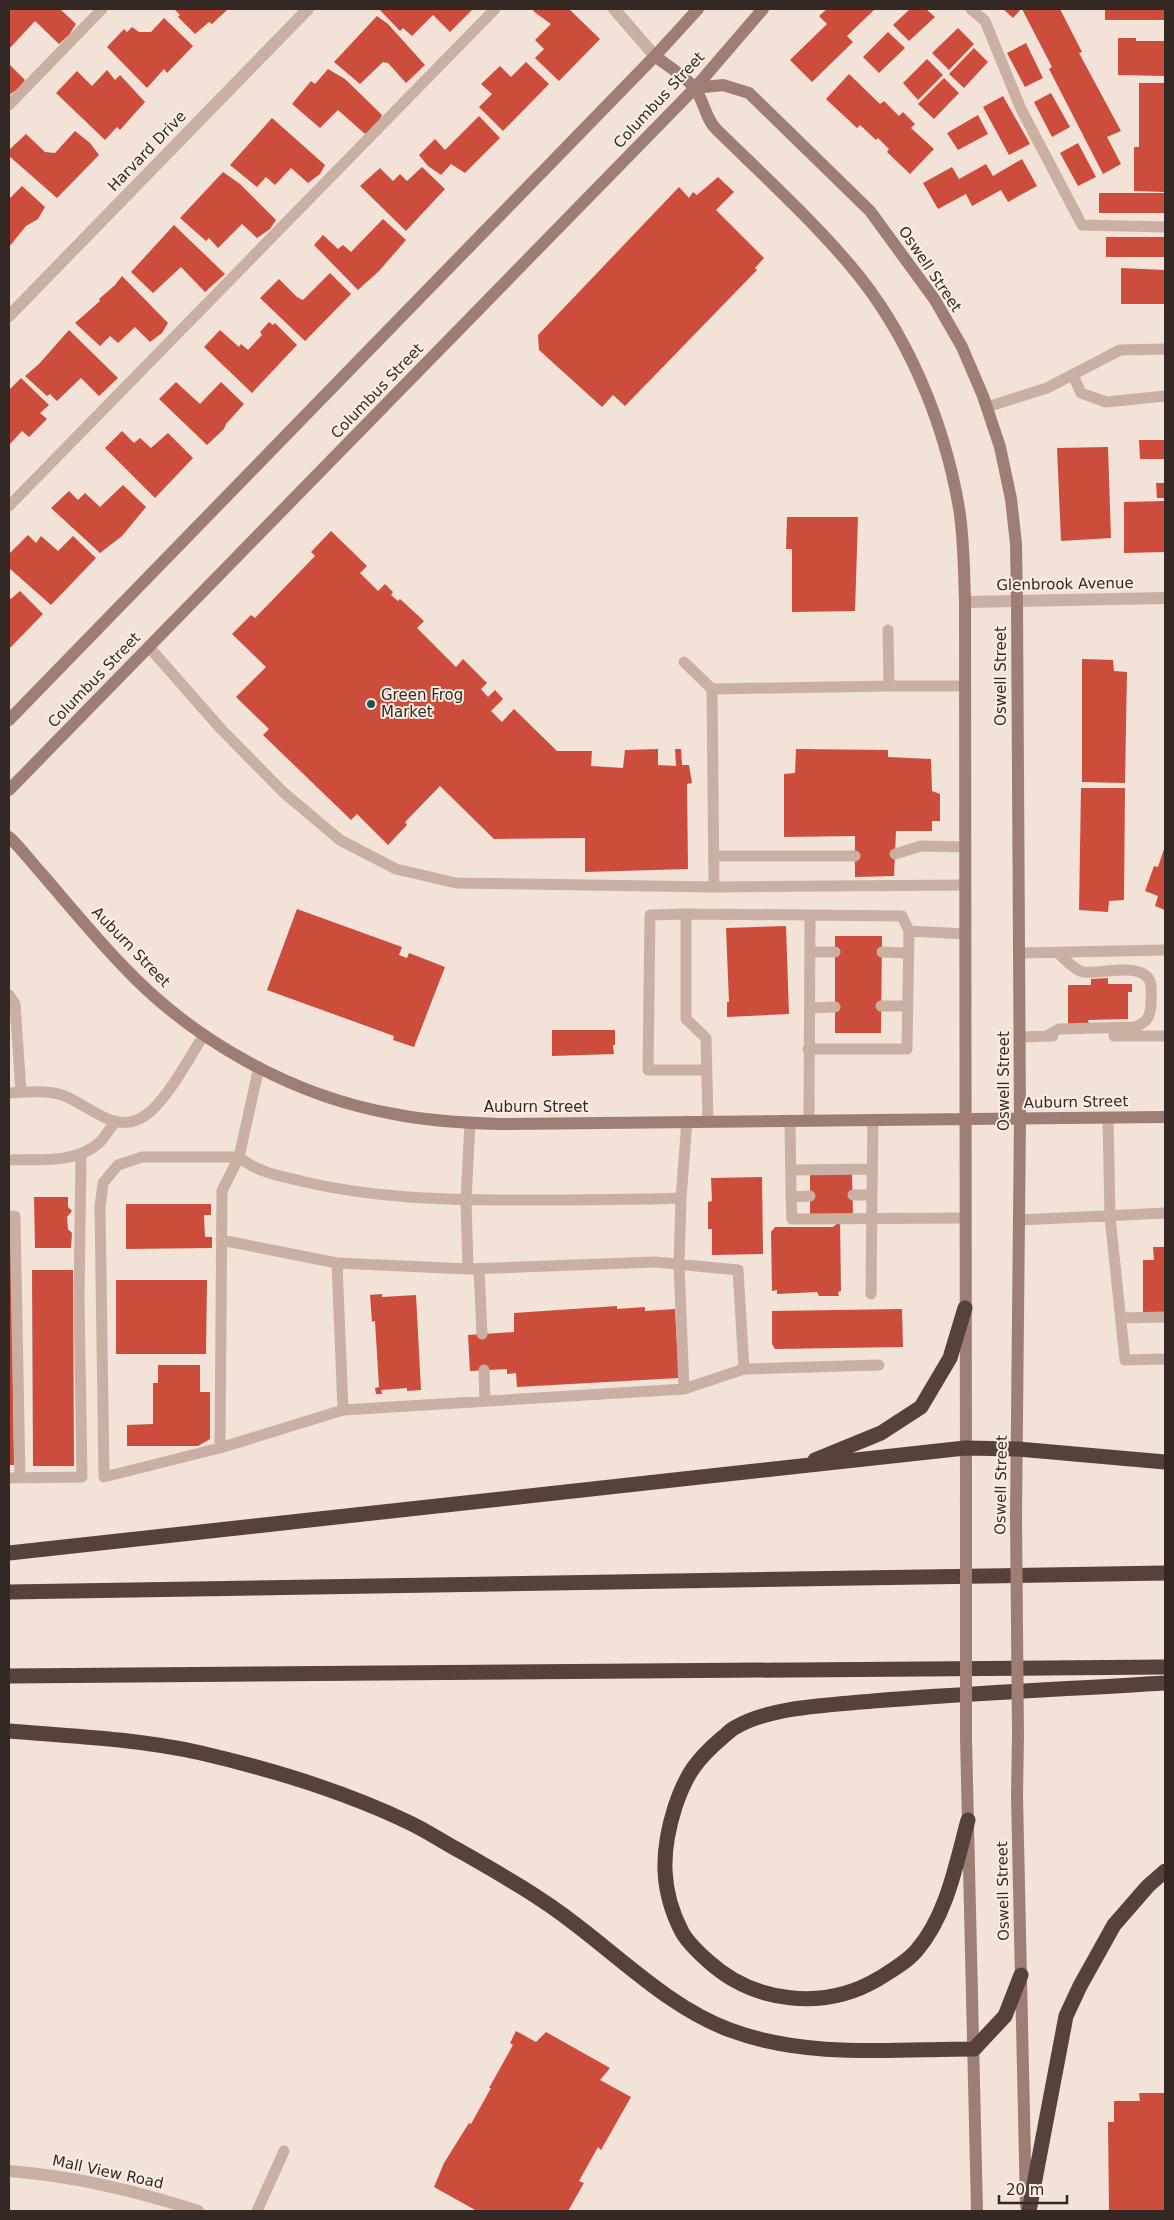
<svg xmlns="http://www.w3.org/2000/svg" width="1174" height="2220" font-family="'DejaVu Sans',sans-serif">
<rect width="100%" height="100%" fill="#f2e2d7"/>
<!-- building -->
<path fill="#cc4d3b" d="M 9,9 L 60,9 L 76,24 L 69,35 L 59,44 L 35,21 L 9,49 Z
M 174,9 L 228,9 L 212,24 L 209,22 L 195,34 L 178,17 L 180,15 Z
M 379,9 L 473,9 L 450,32 L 433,15 L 412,36 L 403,28 L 400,31 Z
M 535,9 L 569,9 L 600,39 L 559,81 L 535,58 L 544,49 L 535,40 L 551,24 L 533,11 Z
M 827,9 L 875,9 L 847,36 L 853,42 L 812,82 L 790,60 L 827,24 L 819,16 Z
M 910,9 L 926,9 L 935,17 L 909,41 L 893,25 Z
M 1003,9 L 1021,9 L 1013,18 Z
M 1022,9 L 1060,9 L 1082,52 L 1079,53 L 1121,131 L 1107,137 L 1121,164 L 1103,174 L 1049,69 L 1052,67 Z
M 1105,9 L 1165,9 L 1165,20 L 1105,20 Z
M 377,16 L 388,24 L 425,65 L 406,83 L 388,63 L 383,62 L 360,84 L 334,62 Z
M 164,18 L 193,46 L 167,73 L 164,69 L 147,88 L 107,47 L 124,29 L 127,32 L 132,27 L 139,32 L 151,32 Z
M 958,28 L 974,44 L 949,70 L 932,53 Z
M 888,32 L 905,48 L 879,73 L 863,57 Z
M 1118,38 L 1136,38 L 1136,41 L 1165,41 L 1165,76 L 1118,75 Z
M 1026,43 L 1043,78 L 1025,87 L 1007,53 Z
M 974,48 L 988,62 L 964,88 L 949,74 Z
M 927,59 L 943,75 L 918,100 L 903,83 Z
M 526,62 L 549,84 L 503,131 L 479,107 L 492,94 L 481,84 L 500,66 L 511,77 Z
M 9,64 L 25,80 L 18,89 L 9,95 Z
M 328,69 L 345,79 L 382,115 L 376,127 L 365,134 L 338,110 L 320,128 L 292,104 L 311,81 L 315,84 Z
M 107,70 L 115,80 L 120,75 L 145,102 L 120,130 L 117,127 L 105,140 L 56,93 L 77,71 L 92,86 Z
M 849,74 L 880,104 L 884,101 L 899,116 L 903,112 L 915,124 L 911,128 L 934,149 L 910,174 L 887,152 L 889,149 L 878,138 L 876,140 L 860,125 L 857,128 L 826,99 Z
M 944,78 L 959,93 L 934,119 L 918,104 Z
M 1139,83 L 1165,83 L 1165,192 L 1134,191 L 1134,147 L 1139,147 Z
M 1051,93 L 1070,127 L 1052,137 L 1034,102 Z
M 1003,96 L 1030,144 L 1009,155 L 983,107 Z
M 978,115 L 988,134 L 958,150 L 947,133 Z
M 479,116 L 500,138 L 465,173 L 451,164 L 441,175 L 428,166 L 419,155 L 435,139 L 445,150 Z
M 272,118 L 325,165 L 320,174 L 308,183 L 291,168 L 275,185 L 266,177 L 257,187 L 230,165 Z
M 75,131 L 90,143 L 99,155 L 57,198 L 9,156 L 9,150 L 26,134 L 45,152 L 55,153 Z
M 1078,143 L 1096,177 L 1078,186 L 1060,153 Z
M 1022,159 L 1037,186 L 1008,202 L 1001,190 L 972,206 L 966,194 L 938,209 L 923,183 L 952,167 L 959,179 L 986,164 L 993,176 Z
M 422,167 L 445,189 L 406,231 L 360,186 L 380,168 L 393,181 L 400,174 L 407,181 Z
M 223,172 L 240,184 L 276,220 L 270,229 L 257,238 L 242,224 L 218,248 L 209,238 L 206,241 L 180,218 Z
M 718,177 L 734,192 L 716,210 L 764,258 L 755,268 L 757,270 L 625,406 L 613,395 L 602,407 L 539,350 L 538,335 L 679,187 L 689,198 L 693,192 L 697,195 Z
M 22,186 L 45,207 L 38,219 L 26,226 L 9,247 L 9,199 Z
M 1099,193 L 1165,193 L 1165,213 L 1099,213 Z
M 383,219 L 406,240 L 379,271 L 358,290 L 314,245 L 323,235 L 338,249 L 343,245 L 351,252 Z
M 174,225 L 225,274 L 205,292 L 181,267 L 153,293 L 131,272 Z
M 1106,237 L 1165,237 L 1165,257 L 1106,257 Z
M 1121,268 L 1165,270 L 1165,304 L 1121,304 Z
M 330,273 L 351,294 L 305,341 L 260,298 L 279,279 L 297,297 L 303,300 Z
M 122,276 L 168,323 L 162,333 L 150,342 L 135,327 L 118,343 L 110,336 L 100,346 L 75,323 L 100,301 L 99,299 L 115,285 Z
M 269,322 L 273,325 L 275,323 L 297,345 L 252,393 L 204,347 L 220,330 L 239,347 L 241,344 L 248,350 L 262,335 L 260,332 Z
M 69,330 L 118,378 L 99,396 L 81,378 L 57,401 L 50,394 L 47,396 L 25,376 L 39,364 Z
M 21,378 L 49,405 L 40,413 L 47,419 L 29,437 L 22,431 L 9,445 L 9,390 Z
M 176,382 L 200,404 L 221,382 L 244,404 L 226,424 L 224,429 L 207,445 L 159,399 Z
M 122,431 L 134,443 L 140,438 L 151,448 L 168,433 L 193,458 L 155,498 L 105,448 Z
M 1139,440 L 1165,440 L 1165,459 L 1140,459 Z
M 1108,447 L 1111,538 L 1061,541 L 1057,448 Z
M 1156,483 L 1165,483 L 1165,498 L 1157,498 Z
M 123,485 L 146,507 L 122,536 L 100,553 L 51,508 L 69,491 L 78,500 L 85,493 L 100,507 Z
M 1165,501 L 1165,552 L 1124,553 L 1124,502 Z
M 787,517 L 858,517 L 855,611 L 792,612 L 792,549 L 786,549 Z
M 331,531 L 367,566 L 360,573 L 378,591 L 385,584 L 393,592 L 391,595 L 398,601 L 400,599 L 424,621 L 417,628 L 456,667 L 463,659 L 487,683 L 481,689 L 488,697 L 495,690 L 503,699 L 491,711 L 502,722 L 514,709 L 557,751 L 592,751 L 591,766 L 623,768 L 625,750 L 658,749 L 658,765 L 676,766 L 675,749 L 681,749 L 682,765 L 689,765 L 692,783 L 687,784 L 688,869 L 585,872 L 585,838 L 494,839 L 440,786 L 405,822 L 407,825 L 388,845 L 357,814 L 351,820 L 263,735 L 269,729 L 236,697 L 266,667 L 232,634 L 251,615 L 255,618 L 315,556 L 311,552 Z
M 28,535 L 36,543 L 41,536 L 58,551 L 73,536 L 96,558 L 51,605 L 9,568 L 9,554 Z
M 20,591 L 43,614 L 9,649 L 9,597 L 11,599 Z
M 1082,659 L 1113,660 L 1114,671 L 1127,672 L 1125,783 L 1082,782 Z
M 796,749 L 888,750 L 888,757 L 931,759 L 932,791 L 940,794 L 940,821 L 932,821 L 932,831 L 896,831 L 894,876 L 855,877 L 855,836 L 784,837 L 784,774 L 795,773 Z
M 1081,788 L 1125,788 L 1124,900 L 1109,901 L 1108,912 L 1079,910 Z
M 1165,846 L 1165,910 L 1155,906 L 1158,896 L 1145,891 L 1154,866 L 1158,867 Z
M 297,909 L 402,947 L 399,955 L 407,958 L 409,953 L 445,967 L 414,1047 L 393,1040 L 394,1036 L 267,990 Z
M 786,926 L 789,1014 L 727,1017 L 727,1002 L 729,1002 L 726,928 Z
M 835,936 L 882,936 L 881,1033 L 835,1033 Z
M 1108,978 L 1108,984 L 1132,984 L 1132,992 L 1128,992 L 1128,1019 L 1088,1020 L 1089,1024 L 1068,1024 L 1068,985 L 1091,985 L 1091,979 Z
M 552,1030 L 615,1030 L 615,1045 L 613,1045 L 614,1054 L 552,1056 Z
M 810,1174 L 852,1174 L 853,1214 L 810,1215 Z
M 762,1177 L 763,1254 L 712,1255 L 712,1229 L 708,1229 L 708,1202 L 712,1201 L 711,1178 Z
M 34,1197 L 68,1197 L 68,1207 L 72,1211 L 67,1217 L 68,1229 L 72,1233 L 71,1248 L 35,1248 Z
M 126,1204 L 211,1204 L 211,1215 L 204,1215 L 205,1237 L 212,1237 L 212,1248 L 126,1249 Z
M 840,1221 L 841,1291 L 838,1292 L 839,1296 L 819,1296 L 817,1292 L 777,1294 L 777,1290 L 772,1291 L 771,1232 L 775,1227 L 833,1227 Z
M 9,1230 L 11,1230 L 14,1465 L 9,1465 Z
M 1153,1247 L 1165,1247 L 1165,1315 L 1143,1315 L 1143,1260 L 1154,1260 Z
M 32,1270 L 73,1270 L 74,1466 L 33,1466 Z
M 116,1280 L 207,1280 L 206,1354 L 116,1354 Z
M 382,1294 L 382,1297 L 416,1295 L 421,1390 L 407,1391 L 407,1388 L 381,1390 L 382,1394 L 376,1394 L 375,1388 L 379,1387 L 375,1321 L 372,1322 L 370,1295 Z
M 617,1306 L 617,1309 L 645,1307 L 645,1311 L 675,1309 L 679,1378 L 517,1387 L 516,1373 L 507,1374 L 507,1369 L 470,1371 L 468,1335 L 514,1332 L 514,1313 Z
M 902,1309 L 903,1347 L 775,1349 L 772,1344 L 772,1311 Z
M 158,1365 L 200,1365 L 200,1392 L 210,1392 L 210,1439 L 198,1446 L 127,1446 L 127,1425 L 153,1424 L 153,1383 L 158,1383 Z
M 516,2031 L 536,2042 L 546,2032 L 610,2068 L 600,2080 L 631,2097 L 601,2150 L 598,2147 L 579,2181 L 584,2183 L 568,2211 L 477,2211 L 434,2187 L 444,2163 L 469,2123 L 471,2124 L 491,2088 L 489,2088 L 513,2045 L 510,2043 Z
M 1139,2093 L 1165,2093 L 1165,2211 L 1109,2211 L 1108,2122 L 1114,2122 L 1114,2101 L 1140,2101 Z"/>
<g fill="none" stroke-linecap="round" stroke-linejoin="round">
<!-- lane -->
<path stroke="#cab0a2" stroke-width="11" d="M 971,9 L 985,21 L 1021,109 L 1082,225 L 1165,227
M 9,105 L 102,9
M 1073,375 L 1081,393 L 1106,402 L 1165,396
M 987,407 L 1047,388 L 1120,350 L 1165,349
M 9,506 L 495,9
M 149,647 L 221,729 L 283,792 L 340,840 L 396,869 L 456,883 L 714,887 L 712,689 L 889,686 L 888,630
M 684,662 L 712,689
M 889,686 L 965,686
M 895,854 L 921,846 L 966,847
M 714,856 L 855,856
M 714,887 L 965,885
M 686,914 L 810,915 L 809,1120
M 810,915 L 902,916 L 909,931 L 965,934
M 810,952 L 835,952
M 882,952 L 909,953
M 1019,953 L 1165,950
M 9,995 L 15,1004 L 21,1092
M 881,1006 L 908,1006
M 810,1008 L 835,1007
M 1046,1036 L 1059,1029 L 1135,1027 C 1147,1022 1150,1018 1151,1004 C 1151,997 1152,987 1150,981 C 1141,961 1099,975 1083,972 C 1074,970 1065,959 1058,953
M 1114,1036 L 1165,1036
M 1020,1037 L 1053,1036
M 808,1049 L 907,1049 L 909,931
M 259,1067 L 239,1157 C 258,1173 281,1176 305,1182 C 374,1198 444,1200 515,1200 C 571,1200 626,1200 681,1198 L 687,1121
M 707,1070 L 648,1070 L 650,915 L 686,914 L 686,1019 L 706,1038 L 708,1121
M 9,1093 C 25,1092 46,1090 62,1095 C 89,1104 115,1137 146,1115 C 167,1100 189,1058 204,1035
M 1108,1118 L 1110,1217 L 1125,1360 L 1165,1359
M 790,1120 L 791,1197 L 810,1196
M 9,1160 C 39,1159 75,1164 99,1143 C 105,1137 110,1128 116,1121
M 791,1170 L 872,1169
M 853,1195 L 872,1195 L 871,1294
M 872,1195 L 873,1119
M 791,1197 L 792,1219 L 966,1218
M 681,1198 L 679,1265 L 684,1389
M 9,1216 L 15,1216 L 20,1478
M 1020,1220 L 1165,1213
M 337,1263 L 343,1410
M 468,1269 L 466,1200 L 470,1123
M 479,1269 L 482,1334
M 1121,1318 L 1165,1317
M 744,1369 L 879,1365
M 484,1370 L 485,1401
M 220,1448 L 222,1191 L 239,1157 L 142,1157 L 118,1165 L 103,1183 L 100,1207 L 104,1477 L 220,1448 L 343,1410 L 684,1389 L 744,1369 L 738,1270 L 655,1262 L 468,1269 L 337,1263 L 221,1240
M 9,1478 L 82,1477 L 79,1298 L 81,1154
M 257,2211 L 284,2151"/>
<!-- street -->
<path stroke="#cab0a2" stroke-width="12" d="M 614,9 L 655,56
M 9,316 L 308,9
M 965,602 L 1165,598
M 9,2171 C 74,2176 137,2191 198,2211"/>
<!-- secondary -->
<path stroke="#9e7e74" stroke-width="12" d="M 655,56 C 666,65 689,79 696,90 C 704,102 706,120 717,130 C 762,174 809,217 850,265 C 907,332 944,421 959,508 C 964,539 964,571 965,602 L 966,1514
M 695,88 L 723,85 L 749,93 L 870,211 L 935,300 L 962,347 L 983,396 L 1000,447 L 1011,499 L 1016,544 L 1017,603 L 1020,1119 L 1016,1517
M 9,720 L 655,56 L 698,9
M 9,790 L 695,88 L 763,9
M 9,837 C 21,848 31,862 42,874 C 68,904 94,936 122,965 C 192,1040 292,1096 394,1114 C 429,1121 464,1123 499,1124 L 1165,1117
M 1018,1735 L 1017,1796 L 1026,2206
M 966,1738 L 977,2211"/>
<!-- highway -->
<path stroke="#56413c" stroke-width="15" d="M 815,1460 L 881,1433 L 921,1407 L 950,1358 L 965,1308
M 9,1553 L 965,1448 L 1018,1449 L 1165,1462
M 9,1592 L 1165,1573
M 9,1676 L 1165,1667
M 9,1731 C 72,1736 139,1739 201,1753 C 270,1769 346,1792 410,1823 C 427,1831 443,1842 460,1851 C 500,1874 539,1896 575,1924 C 624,1961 671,2008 730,2030 C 807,2059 893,2049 974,2049 L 1005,2016 L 1021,1975
M 968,1820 C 956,1864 947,1915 917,1950 C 907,1962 891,1971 878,1979 C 824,2011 754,2003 708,1961 C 699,1953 688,1943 682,1932 C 660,1890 661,1851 675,1807 C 686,1774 697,1759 723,1737 C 727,1734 731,1729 736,1727 C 772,1706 833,1705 873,1701 C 971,1693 1068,1689 1165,1683
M 1029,2211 L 1066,2016 L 1080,1986 L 1114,1925 L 1148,1886 L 1165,1871"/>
<!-- secondary-bridge -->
<path stroke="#9e7e74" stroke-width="12" d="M 966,1514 L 966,1738
M 1016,1517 L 1018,1735"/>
</g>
<!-- markers -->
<circle fill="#195754" stroke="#faede3" stroke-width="2" cx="371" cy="704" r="5"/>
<g text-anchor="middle" stroke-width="4" stroke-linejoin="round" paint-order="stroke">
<!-- street labels -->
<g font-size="15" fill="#342825" stroke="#faede3">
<text transform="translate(659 100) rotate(-47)" y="5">Columbus Street</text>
<text transform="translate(147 151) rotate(-46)" y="5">Harvard Drive</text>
<text transform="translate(930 269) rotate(56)" y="5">Oswell Street</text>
<text transform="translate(377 391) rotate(-46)" y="5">Columbus Street</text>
<text transform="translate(1065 584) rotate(-1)" y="5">Glenbrook Avenue</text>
<text transform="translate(1001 676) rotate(-90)" y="5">Oswell Street</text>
<text transform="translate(94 680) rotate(-46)" y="5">Columbus Street</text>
<text transform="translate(131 947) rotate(46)" y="5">Auburn Street</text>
<text transform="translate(1004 1081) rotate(-90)" y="5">Oswell Street</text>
<text transform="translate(1076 1102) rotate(-1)" y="5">Auburn Street</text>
<text x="536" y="1112">Auburn Street</text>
<text transform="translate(1001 1485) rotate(-89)" y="5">Oswell Street</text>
<text transform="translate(1003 1891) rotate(-91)" y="5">Oswell Street</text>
<text transform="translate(108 2172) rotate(12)" y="5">Mall View Road</text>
</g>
<!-- poi labels -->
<g font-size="15" fill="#342825" stroke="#faede3" text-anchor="start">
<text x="381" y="700">Green Frog<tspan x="381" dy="17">Market</tspan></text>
</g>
</g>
<!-- border -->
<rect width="1174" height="2220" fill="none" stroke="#342825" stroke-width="20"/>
<!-- scale -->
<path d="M999 2195v8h68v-8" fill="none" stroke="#342825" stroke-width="2.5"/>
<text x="1006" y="2195" font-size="15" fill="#342825" stroke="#faede3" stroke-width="4" paint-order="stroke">20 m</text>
</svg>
